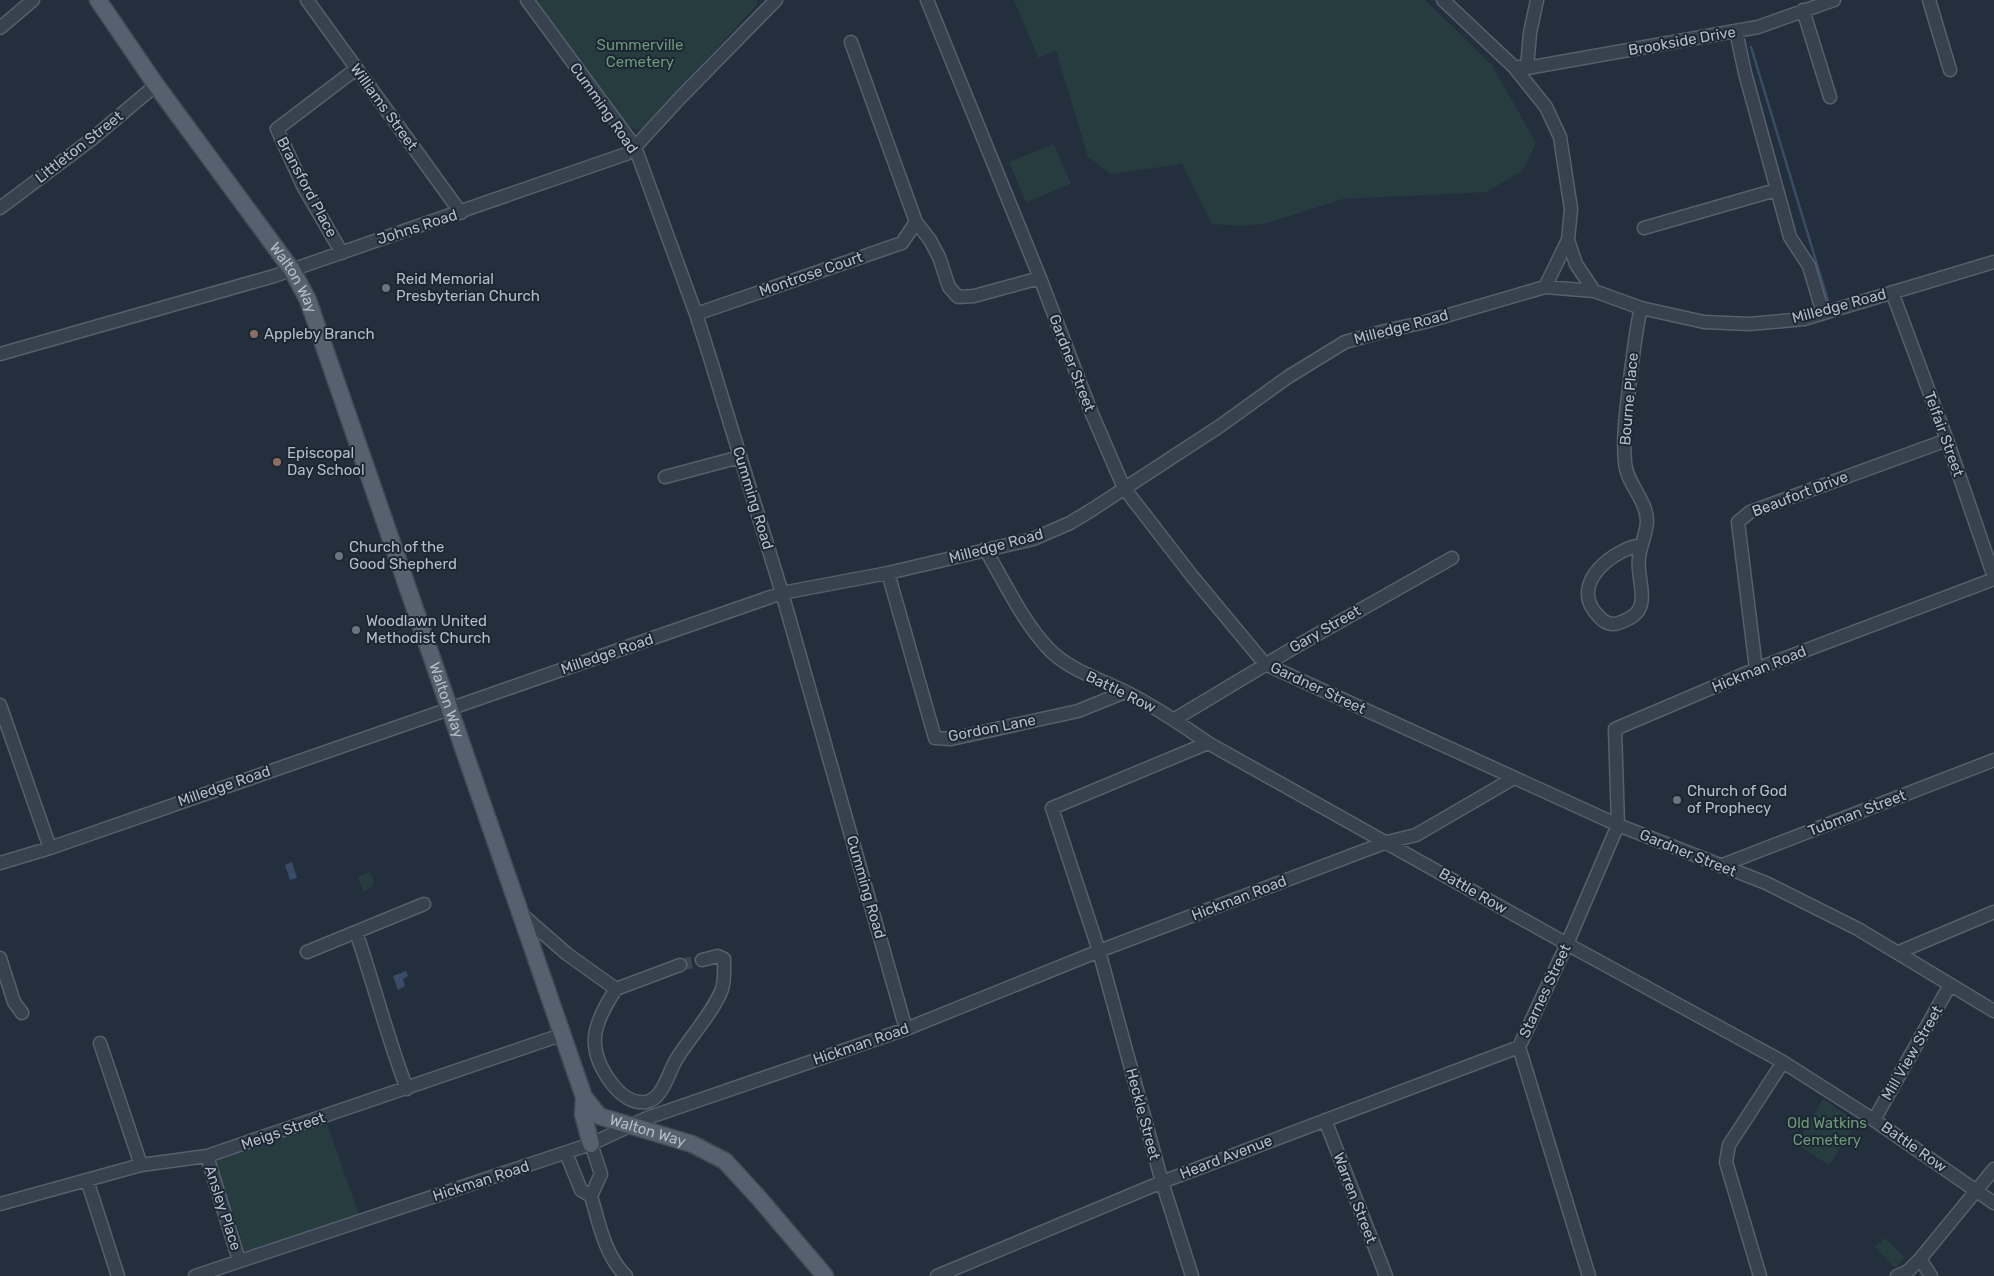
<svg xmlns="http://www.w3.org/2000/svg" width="1994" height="1276" font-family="Rubik,sans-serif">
<rect width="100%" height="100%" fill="#242f3e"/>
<!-- green -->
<path fill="#263c3f" d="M 535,0 L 757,0 L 757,5 L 644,127 L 637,130 L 627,126 Z
M 1014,0 L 1425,0 L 1492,65 L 1536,143 L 1523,170 L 1487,192 L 1343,199 L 1268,223 L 1244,226 L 1212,224 L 1182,164 L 1111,174 L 1088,157 L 1056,51 L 1038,58 Z
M 1054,144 L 1071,184 L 1026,202 L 1009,162 Z
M 370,872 L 374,882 L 371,888 L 363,891 L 358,877 Z
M 1823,1099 L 1857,1122 L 1829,1165 L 1796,1144 Z
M 327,1123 L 359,1215 L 245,1251 L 216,1161 Z
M 1885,1238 L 1905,1258 L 1895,1268 L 1875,1247 Z"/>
<!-- water -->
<path fill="#394c67" d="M 292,862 L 297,878 L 290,880 L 285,865 Z
M 406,971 L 408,976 L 403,979 L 405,986 L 398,990 L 393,976 Z"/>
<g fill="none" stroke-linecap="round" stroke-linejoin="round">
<!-- stream -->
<path stroke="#394c67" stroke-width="2.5" d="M 1751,47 L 1830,307"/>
<!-- minor-tunnel -->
<path stroke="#3a4453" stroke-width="12" stroke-dasharray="12 6" stroke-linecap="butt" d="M 680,965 L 702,960"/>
<defs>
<path id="minor" d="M 307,0 L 461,213
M 527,0 L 635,147 L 696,314 L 710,358 L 782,593 L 906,1029
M 927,0 L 1040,278 L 1092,414 L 1124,488 L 1192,576 L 1265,664 L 1618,825 L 1766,883 L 1858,929 L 1994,1011
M 1443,0 L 1514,67 L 1546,107 L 1560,137 L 1571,209 L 1568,240 L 1545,287
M 1929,0 L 1950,70
M 1803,10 L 1830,97
M 0,28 L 33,0
M 1736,31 L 1745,73 L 1790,237 L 1809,266 L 1823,313
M 851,42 L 916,222 L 930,240 L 939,257 L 949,287 L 958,297 L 974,296 L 1040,278
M 1519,67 L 1527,68 L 1530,33 L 1537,0
M 1527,68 L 1758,27 L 1834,0
M 0,208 L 92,139 L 156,85
M 1644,228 L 1776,190
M 1568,240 L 1576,264 L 1594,291
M 342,253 L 303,186 L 277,129 L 356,69
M 1892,292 L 1947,440 L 1994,577
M 1641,308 C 1636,329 1634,349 1631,371 C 1628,401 1622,431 1625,462 C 1626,483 1647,500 1647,521 C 1647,533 1640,546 1639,558 C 1636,580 1653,607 1628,619 C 1624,621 1618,624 1613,624 C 1605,624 1600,618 1595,612 C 1571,582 1614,549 1641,545
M 696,314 L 902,243 L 916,222
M 0,354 L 274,276 L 626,154 L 635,147 L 681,97 L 776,0
M 665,477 L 740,457
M 985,549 C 1004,581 1021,618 1046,646 C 1066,669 1097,678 1124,691 C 1154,706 1181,724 1208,743 L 1567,944 L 1783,1062 L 1874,1120 L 1994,1203
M 888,573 L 935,738 L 951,739 L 1078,711 L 1125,692
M 1756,669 L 1738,522 L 1750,512 L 1947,440
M 0,705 L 50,848
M 1175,719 L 1295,647 L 1452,558
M 0,863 L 50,848 L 782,593 L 888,573 L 1033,539 L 1070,523 L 1093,509 L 1220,426 L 1288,377 L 1345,342 L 1385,331 L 1425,322 L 1545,287 L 1594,291 L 1641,308 L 1704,322 L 1749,324 L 1804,319 L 1994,262
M 1720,866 L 1994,760
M 519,912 L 567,954 L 616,989 L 680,965
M 356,932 C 374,984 387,1037 407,1089
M 307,952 L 424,904
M 1899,952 L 1994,912
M 0,958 L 14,1002 L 22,1013
M 616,989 C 592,1025 585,1049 613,1085 C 621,1095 633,1104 646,1102 C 663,1099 668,1073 676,1060 C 689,1038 713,1013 722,989 C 725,980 724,969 724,959 L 718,956 L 702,960
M 100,1043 L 141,1165
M 1325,1120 L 1386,1276
M 1874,1120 L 1950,985
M 566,1153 L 581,1190 L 591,1196 C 599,1223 605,1256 626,1276
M 207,1156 L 239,1260
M 87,1180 L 118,1276
M 591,1196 L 601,1174 L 591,1144
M 0,1204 L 141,1165 L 207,1156 L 561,1035
M 1920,1259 L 1931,1276
M 195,1276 L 591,1144 L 647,1118 L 906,1029 L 1099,951 L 1387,842 L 1416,835 L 1514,778
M 937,1276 L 1162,1182 L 1519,1047
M 1192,1276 L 1162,1182 L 1099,951 L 1052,808 L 1208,743
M 1589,1276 L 1519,1047 L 1567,944 L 1618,825 L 1615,729 L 1756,669 L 1994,579
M 1760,1276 L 1726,1162 L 1729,1145 L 1783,1062
M 1897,1276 L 1908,1271 L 1920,1259 L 1994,1169"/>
<g id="major">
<path id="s1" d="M 98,0 L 156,85 L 292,270 L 308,300 L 584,1097 L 599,1116 L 692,1144 L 725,1161 L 758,1197 L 825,1276"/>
<path d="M 584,1097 L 583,1114 L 591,1144"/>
</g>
</defs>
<!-- minor casing -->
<use href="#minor" stroke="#565f6c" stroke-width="15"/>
<!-- major casing -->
<use href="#major" stroke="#414a57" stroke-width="19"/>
<!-- minor -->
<use href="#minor" stroke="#38414e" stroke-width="12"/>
<!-- major -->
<use href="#major" stroke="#56606e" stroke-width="16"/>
</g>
<!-- markers -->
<g fill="#6b7280" stroke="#1d2633" stroke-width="2">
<circle cx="386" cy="288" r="5"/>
<circle cx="339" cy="556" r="5"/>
<circle cx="356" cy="630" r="5"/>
<circle cx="1677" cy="800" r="5"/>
</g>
<g fill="#8d6e63" stroke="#1d2633" stroke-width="2">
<circle cx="254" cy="334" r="5"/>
<circle cx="277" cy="462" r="5"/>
</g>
<g text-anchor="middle" stroke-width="4" stroke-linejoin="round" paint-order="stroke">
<!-- street labels -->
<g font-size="15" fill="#b4bcc9" stroke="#1d2633">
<text transform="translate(1682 41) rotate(-10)" y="5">Brookside Drive</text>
<text transform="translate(384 107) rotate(54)" y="5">Williams Street</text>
<text transform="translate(604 108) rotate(55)" y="5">Cumming Road</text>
<text transform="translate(79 147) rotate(-38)" y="5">Littleton Street</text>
<text transform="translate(307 187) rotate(62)" y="5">Bransford Place</text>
<text transform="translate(417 227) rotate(-18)" y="5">Johns Road</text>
<text transform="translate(811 274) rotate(-19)" y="5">Montrose Court</text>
<text dy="5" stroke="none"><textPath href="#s1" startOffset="340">Walton Way</textPath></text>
<text transform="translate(1839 306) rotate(-15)" y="5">Milledge Road</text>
<text transform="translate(1401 327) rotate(-15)" y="5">Milledge Road</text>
<text transform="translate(1072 363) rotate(69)" y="5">Gardner Street</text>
<text transform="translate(1629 399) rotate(-85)" y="5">Bourne Place</text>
<text transform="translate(1944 434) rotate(70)" y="5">Telfair Street</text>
<text transform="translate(1800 494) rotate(-21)" y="5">Beaufort Drive</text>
<text transform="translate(753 498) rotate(73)" y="5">Cumming Road</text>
<text transform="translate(996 546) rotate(-15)" y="5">Milledge Road</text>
<text transform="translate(1325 629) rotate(-30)" y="5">Gary Street</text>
<text transform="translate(607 654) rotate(-19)" y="5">Milledge Road</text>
<text transform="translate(1759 669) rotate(-22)" y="5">Hickman Road</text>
<text transform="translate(1318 688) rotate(25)" y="5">Gardner Street</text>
<text transform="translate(1121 692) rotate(26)" y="5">Battle Row</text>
<text dy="5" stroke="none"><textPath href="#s1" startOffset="790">Walton Way</textPath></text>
<text transform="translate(992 728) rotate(-11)" y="5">Gordon Lane</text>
<text transform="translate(224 786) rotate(-19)" y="5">Milledge Road</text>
<text transform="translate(1857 813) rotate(-21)" y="5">Tubman Street</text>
<text transform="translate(1688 853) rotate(22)" y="5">Gardner Street</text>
<text transform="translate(866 887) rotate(74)" y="5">Cumming Road</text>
<text transform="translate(1473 891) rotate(30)" y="5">Battle Row</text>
<text transform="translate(1239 898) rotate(-21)" y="5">Hickman Road</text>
<text transform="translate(1545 991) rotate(-65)" y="5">Starnes Street</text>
<text transform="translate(861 1044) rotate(-19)" y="5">Hickman Road</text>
<text transform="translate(1912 1053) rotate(-60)" y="5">Mill View Street</text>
<text transform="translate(1143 1114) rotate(75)" y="5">Heckle Street</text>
<text transform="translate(283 1131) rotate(-19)" y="5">Meigs Street</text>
<text dy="5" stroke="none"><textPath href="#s1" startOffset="1285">Walton Way</textPath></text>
<text transform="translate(1914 1147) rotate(35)" y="5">Battle Row</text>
<text transform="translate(1226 1157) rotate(-21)" y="5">Heard Avenue</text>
<text transform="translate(481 1181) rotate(-18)" y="5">Hickman Road</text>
<text transform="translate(1355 1198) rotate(69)" y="5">Warren Street</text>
<text transform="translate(223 1208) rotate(72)" y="5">Ansley Place</text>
</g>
<!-- park labels -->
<g font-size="15" fill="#6b9a76" stroke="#1d2633">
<text x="640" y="50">Summerville<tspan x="640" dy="17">Cemetery</tspan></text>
<text x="1827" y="1128">Old Watkins<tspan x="1827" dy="17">Cemetery</tspan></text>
</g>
<!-- poi labels -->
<g font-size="15" fill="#b4bcc9" stroke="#1d2633" text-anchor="start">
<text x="396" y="284">Reid Memorial<tspan x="396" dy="17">Presbyterian Church</tspan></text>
<text x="264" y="339">Appleby Branch</text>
<text x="287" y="458">Episcopal<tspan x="287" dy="17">Day School</tspan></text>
<text x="349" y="552">Church of the<tspan x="349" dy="17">Good Shepherd</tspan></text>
<text x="366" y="626">Woodlawn United<tspan x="366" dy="17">Methodist Church</tspan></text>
<text x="1687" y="796">Church of God<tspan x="1687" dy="17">of Prophecy</tspan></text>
</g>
</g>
</svg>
